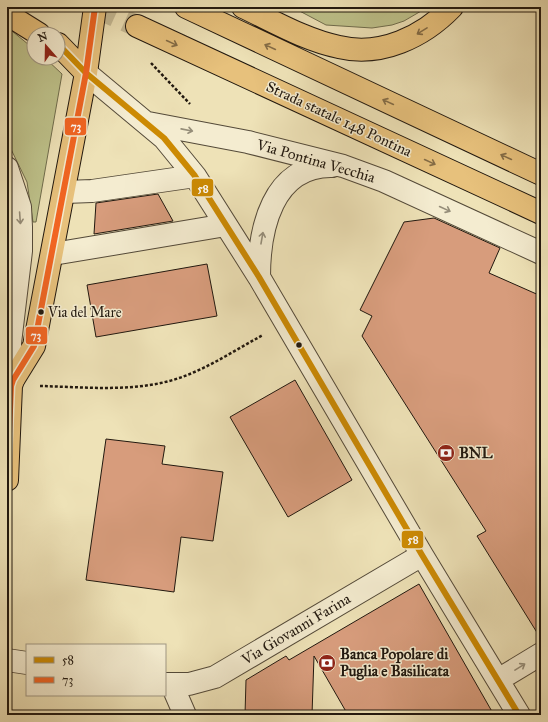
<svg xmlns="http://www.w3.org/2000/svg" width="548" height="722" font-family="'IM FELL Great Primer',serif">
<rect width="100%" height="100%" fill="#eee2b7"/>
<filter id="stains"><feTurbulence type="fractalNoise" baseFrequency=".005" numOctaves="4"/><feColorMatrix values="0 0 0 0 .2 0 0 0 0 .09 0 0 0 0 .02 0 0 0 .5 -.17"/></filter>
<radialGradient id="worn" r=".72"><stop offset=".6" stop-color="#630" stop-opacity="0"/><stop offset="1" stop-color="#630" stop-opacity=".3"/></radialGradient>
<!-- green -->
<path fill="#bec28b" stroke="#706d4d" d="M 292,7 L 428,7 L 404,21 L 392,25 L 372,28 L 326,25 Z
M 7,27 L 34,49 L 34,58 L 45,58 L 62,74 L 36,222 L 33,222 L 27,182 L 7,141 Z"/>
<!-- building -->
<path fill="#d79c7c" stroke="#21180f" d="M 158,194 L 173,221 L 94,234 L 96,203 Z
M 434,218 L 500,248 L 489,273 L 541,296 L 541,639 L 477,536 L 486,531 L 362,336 L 372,316 L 360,310 L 404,222 Z
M 207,264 L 217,316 L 96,337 L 87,285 Z
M 295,380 L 352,480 L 288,517 L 230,417 Z
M 106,439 L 165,446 L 162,464 L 223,472 L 213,541 L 181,537 L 174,592 L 86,580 Z
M 419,584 L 494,715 L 348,715 L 314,656 L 312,715 L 245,715 L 246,680 L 286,656 L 289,660 Z"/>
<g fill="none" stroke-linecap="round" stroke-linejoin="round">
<!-- highway-tunnel -->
<path stroke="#c5ba95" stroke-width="22" stroke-dasharray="22 11" stroke-linecap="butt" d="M 95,7 L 137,26"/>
<defs>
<path id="minor" d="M 86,73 L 164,138 L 195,176 L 259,277 L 422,555 L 519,715
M 148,123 L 248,142 L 343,166 L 384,181 L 541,253
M 7,168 L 20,207 L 21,227 L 21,251 L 10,343 L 13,380
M 65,192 L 92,191 L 195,176
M 53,254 L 226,225
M 259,277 C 259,230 272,165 332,166
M 7,660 L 27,663
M 498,680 L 541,654
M 165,684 L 189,684 L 215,677 L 422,555
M 172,685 L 185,715"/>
<path id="major" d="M 7,14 L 39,34
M 58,44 L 86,73
M 7,480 L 11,386 L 13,380 L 34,346 L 86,73 L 95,7"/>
<path id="highway" d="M 186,7 L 541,174
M 243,7 C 273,21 305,40 339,47 C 381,57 423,37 452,7
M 137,26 L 541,213"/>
</defs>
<!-- minor casing -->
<use href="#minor" stroke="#544a39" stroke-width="24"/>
<!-- major casing -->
<use href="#major" stroke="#21180f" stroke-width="24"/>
<!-- highway casing -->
<use href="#highway" stroke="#21180f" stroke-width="24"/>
<!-- path -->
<path stroke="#21180f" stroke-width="2.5" stroke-dasharray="3 2" stroke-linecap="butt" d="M 151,63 L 190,104
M 40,386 C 86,387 138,393 182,377 C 210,367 237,349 263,335"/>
<!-- minor -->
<use href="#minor" stroke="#f4ecd0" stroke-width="22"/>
<!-- major -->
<use href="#major" stroke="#e7c17c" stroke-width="22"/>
<!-- highway -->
<use href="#highway" stroke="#e7c17c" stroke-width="22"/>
<defs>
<path id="bus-1" d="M 58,44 L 86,73 L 164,138 L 195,176 L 259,277 L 422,555 L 519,715"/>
<path id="bus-2" d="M 7,480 L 11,386 L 13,380 L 34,346 L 86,73 L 95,7"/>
</defs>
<!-- bus-1 casing -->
<use href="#bus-1" stroke="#f4ecd0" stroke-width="9"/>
<!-- bus-2 casing -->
<use href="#bus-2" stroke="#f4ecd0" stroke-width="9"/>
<!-- bus-1 -->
<use href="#bus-1" stroke="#cc8a03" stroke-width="6"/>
<!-- bus-2 -->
<use href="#bus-2" stroke="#f26522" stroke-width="6"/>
</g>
<!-- one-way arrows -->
<defs><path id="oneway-shaft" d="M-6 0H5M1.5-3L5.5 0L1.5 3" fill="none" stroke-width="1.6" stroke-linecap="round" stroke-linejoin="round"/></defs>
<g stroke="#846c46">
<use href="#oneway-shaft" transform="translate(422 31) rotate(148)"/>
<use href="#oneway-shaft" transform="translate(172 43) rotate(25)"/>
<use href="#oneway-shaft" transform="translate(270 47) rotate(-155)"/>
<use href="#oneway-shaft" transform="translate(388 102) rotate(-155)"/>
<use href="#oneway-shaft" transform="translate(506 157) rotate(-155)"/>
<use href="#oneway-shaft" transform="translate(430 162) rotate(25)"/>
</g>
<g stroke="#958d79">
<use href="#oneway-shaft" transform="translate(187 130) rotate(11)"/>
<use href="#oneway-shaft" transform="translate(445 209) rotate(25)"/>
<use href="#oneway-shaft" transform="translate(20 218) rotate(86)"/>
<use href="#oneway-shaft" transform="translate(262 238) rotate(-80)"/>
<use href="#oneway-shaft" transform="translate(520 667) rotate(-32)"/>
</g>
<!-- icons -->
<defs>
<symbol id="bank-disc" viewBox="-11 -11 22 22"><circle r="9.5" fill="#8f2418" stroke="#f4ecd0"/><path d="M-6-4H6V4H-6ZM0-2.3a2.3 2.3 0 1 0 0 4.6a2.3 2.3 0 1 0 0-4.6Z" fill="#fff"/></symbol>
</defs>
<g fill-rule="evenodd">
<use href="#bank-disc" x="436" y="443" width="20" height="20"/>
<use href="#bank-disc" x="317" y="653" width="20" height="20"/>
</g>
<!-- markers -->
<g fill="#21180f" stroke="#f4ecd0" stroke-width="1.5">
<circle cx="41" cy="312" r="3.5"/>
<circle cx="299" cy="345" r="3.5"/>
</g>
<g text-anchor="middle" stroke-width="3" stroke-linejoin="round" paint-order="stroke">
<!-- bus labels -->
<g font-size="14" fill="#21180f" stroke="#f4ecd0" text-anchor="start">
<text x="48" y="317">Via del Mare</text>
</g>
<!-- street labels -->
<g font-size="15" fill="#21180f" stroke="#f4ecd0">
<text transform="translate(339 119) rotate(25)" y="5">Strada statale 148 Pontina</text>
<text transform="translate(316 161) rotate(16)" y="5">Via Pontina Vecchia</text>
<text transform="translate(296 629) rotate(-31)" y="5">Via Giovanni Farina</text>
</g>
<!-- poi labels -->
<g font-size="15" font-weight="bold" fill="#21180f" stroke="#f4ecd0" text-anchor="start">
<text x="459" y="458">BNL</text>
<text x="340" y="659">Banca Popolare di<tspan x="340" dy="17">Puglia e Basilicata</tspan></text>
</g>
</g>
<g stroke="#f4ecd0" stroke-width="1.5">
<rect x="64" y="117" width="23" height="19" rx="4" fill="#f26522"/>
<rect x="191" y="178" width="23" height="19" rx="4" fill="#cc8a03"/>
<rect x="25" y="326" width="23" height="19" rx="4" fill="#f26522"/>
<rect x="401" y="530" width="23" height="19" rx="4" fill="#cc8a03"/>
</g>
<g font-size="11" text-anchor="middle" font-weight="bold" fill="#fff">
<text x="76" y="130">73</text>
<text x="203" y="192">58</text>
<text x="36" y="339">73</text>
<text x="413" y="543">58</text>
</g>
<!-- margin -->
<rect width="548" height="722" fill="none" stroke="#eee2b7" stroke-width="24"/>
<rect x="8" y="8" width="532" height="706" fill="none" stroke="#21180f" stroke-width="2"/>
<rect x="12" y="12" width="524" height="698" fill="none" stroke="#21180f"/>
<!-- legend -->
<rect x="26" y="644" width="140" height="52" fill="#f4ecd0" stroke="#a09783"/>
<rect x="34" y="657" width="20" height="6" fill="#cc8a03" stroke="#a09783"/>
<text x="62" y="664" font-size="12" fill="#21180f">58</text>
<rect x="34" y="677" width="20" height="6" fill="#f26522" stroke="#a09783"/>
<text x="62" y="684" font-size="12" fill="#21180f">73</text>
<!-- north arrow -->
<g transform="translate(46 46) rotate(340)"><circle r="19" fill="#f4ecd0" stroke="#a09783"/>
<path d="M0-3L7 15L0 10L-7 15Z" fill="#8f2418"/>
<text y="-6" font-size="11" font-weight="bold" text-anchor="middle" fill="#21180f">N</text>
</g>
<rect width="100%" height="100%" filter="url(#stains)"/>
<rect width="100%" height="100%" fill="url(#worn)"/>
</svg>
